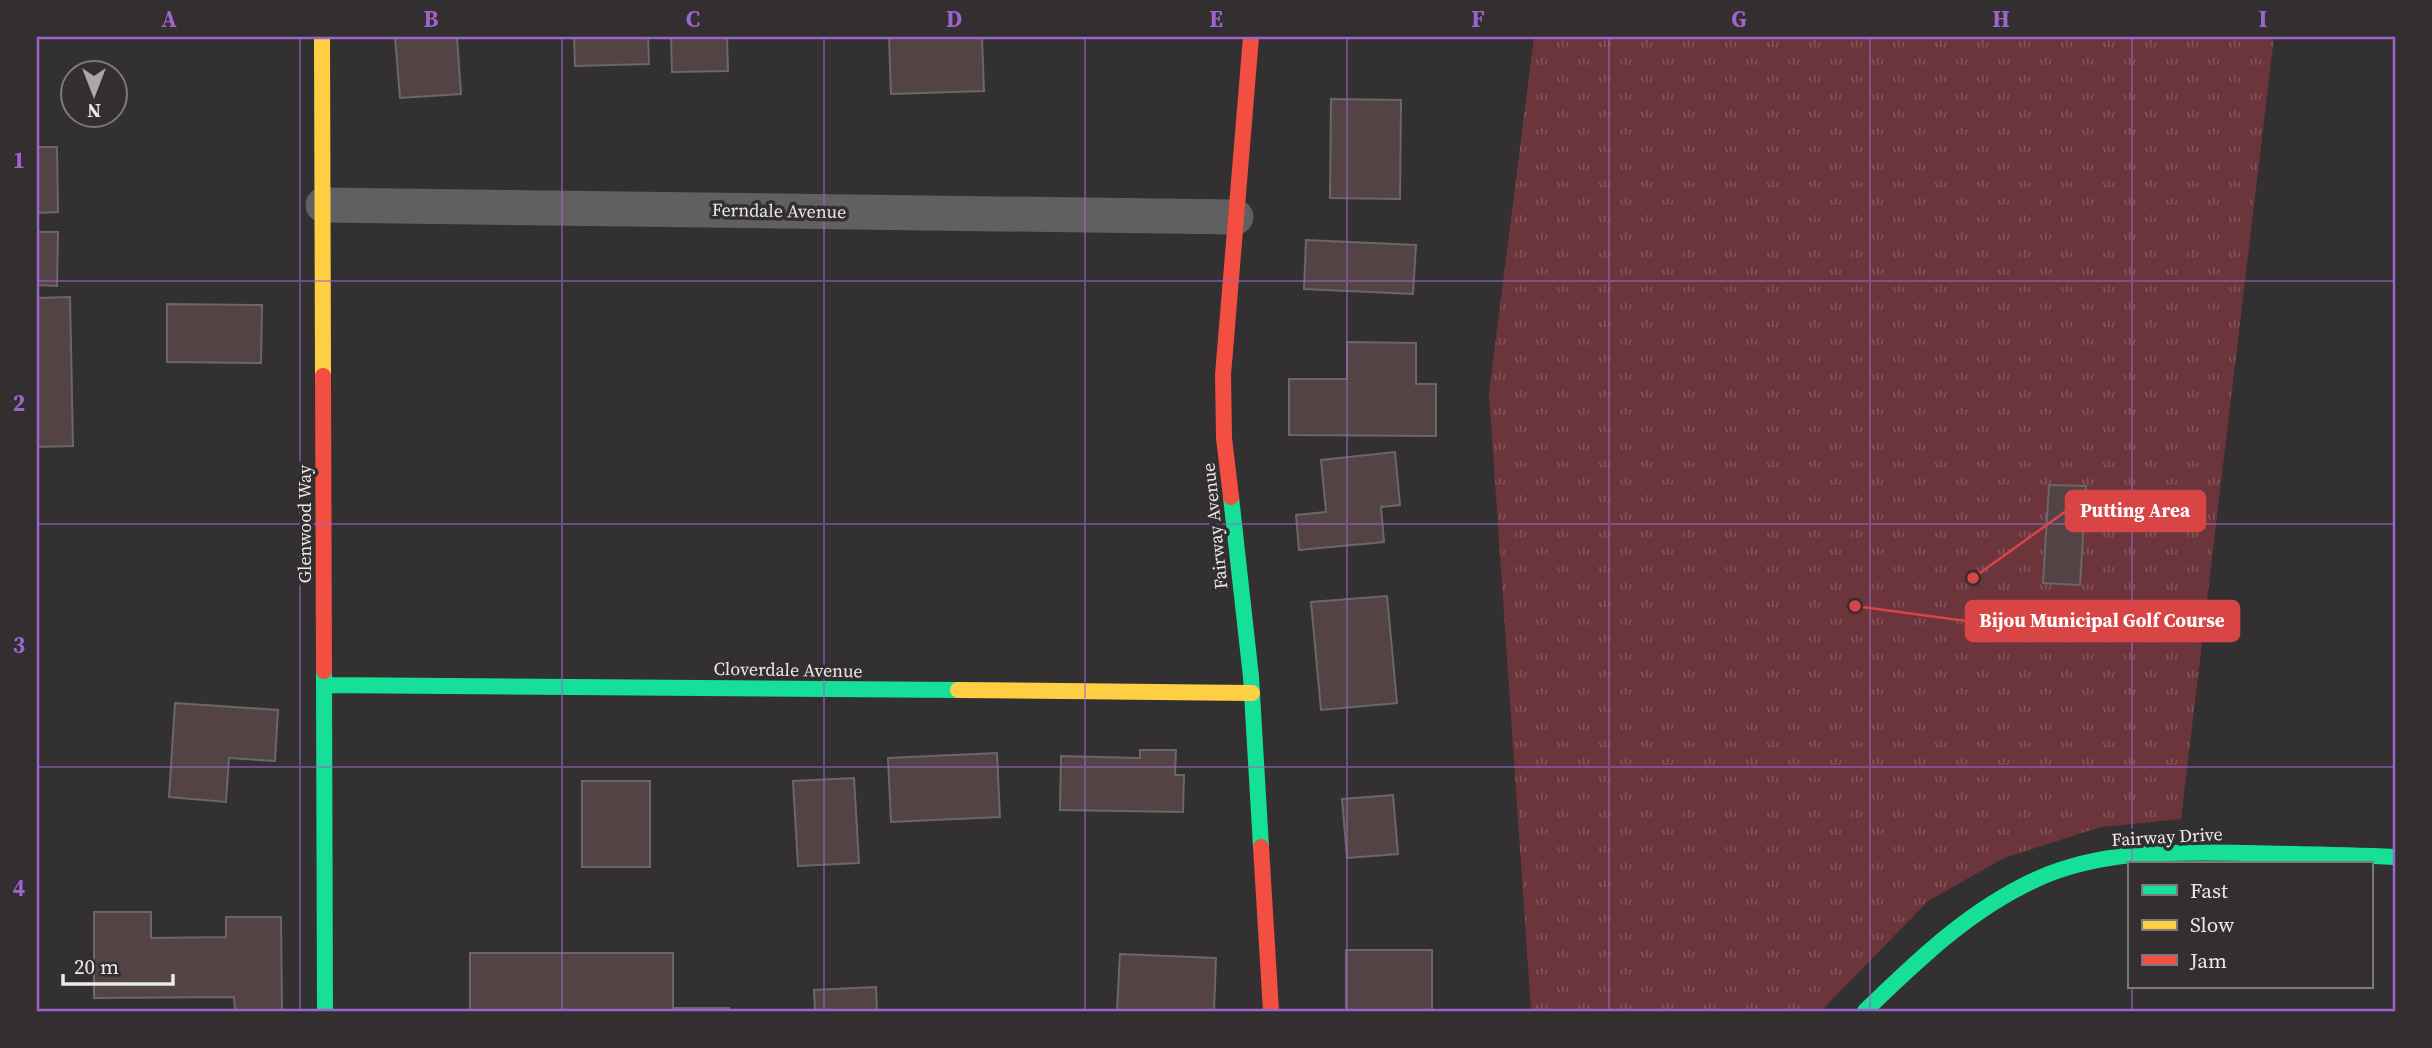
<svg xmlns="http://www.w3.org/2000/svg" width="2432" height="1048" font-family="'Source Serif 4',serif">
<defs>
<pattern id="grass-tufts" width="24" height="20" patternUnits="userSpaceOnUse" patternTransform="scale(1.75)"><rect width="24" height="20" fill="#6c353b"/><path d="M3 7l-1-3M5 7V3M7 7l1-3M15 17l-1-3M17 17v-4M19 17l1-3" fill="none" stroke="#815257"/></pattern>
</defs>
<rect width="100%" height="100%" fill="#323031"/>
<!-- grass -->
<path fill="url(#grass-tufts)" d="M 1534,37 L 2274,37 L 2181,819 L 2101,827 L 2004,858 L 1928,901 L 1821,1011 L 1531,1011 L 1489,393 Z"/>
<!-- building -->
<path fill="#544345" stroke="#696767" stroke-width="2" d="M 395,37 L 457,37 L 461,94 L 400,98 Z
M 574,37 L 648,37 L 649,64 L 575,66 Z
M 671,37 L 727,37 L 728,71 L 672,72 Z
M 889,37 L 982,37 L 984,91 L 891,94 Z
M 1331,99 L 1401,100 L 1400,199 L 1330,198 Z
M 37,147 L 57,147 L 58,212 L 37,213 Z
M 37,232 L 58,232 L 57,286 L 37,285 Z
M 1306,240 L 1416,245 L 1413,294 L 1304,289 Z
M 70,297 L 73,446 L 37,447 L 37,298 Z
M 167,304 L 262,305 L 261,363 L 167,362 Z
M 1347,342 L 1416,343 L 1416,384 L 1436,384 L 1436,436 L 1289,435 L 1289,379 L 1347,379 Z
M 1395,452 L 1400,505 L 1381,507 L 1384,542 L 1299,550 L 1296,515 L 1326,512 L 1321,460 Z
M 2049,485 L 2086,486 L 2080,585 L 2043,583 Z
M 1387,596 L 1397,703 L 1321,710 L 1311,602 Z
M 175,703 L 278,710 L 275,761 L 229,758 L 226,802 L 169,797 Z
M 1140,750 L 1176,750 L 1175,775 L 1184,775 L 1183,812 L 1060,810 L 1061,756 L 1140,758 Z
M 997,753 L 1000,817 L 891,822 L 888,758 Z
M 854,778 L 859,863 L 798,866 L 793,781 Z
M 582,781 L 650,781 L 650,867 L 582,867 Z
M 1393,795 L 1398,854 L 1347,858 L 1342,799 Z
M 94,912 L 151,912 L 151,938 L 226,937 L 226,917 L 281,917 L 282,1011 L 235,1011 L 234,997 L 94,998 Z
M 1346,950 L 1432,950 L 1432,1011 L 1346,1011 Z
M 470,953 L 673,953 L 673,1008 L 729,1008 L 729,1011 L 470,1011 Z
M 1120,954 L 1216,958 L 1214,1011 L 1117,1011 Z
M 876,987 L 877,1011 L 815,1011 L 814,990 Z"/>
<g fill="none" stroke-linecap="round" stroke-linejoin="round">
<!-- street -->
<path stroke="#606060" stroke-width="35" d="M 323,205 L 1236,217"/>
<!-- fast -->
<path stroke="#16e098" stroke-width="16" d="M 1231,497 L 1251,677 L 1261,847
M 324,671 L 325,1011
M 325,685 L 958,690
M 1865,1011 C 1917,961 1970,909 2037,879 C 2103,849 2176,852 2246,853 C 2296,854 2345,855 2395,857"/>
<!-- slow -->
<path stroke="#ffcf43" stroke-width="16" d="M 322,37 L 323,376
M 958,690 L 1252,693"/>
<!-- jam -->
<path stroke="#f24e42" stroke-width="16" d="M 323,376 L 324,671
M 1231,497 L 1224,438 L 1223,375 L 1251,37
M 1261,847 L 1271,1011"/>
</g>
<!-- grid -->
<path fill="none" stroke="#9d65cc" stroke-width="2" stroke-opacity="0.55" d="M 300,37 L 300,1011M 562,37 L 562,1011M 824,37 L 824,1011M 1085,37 L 1085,1011M 1347,37 L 1347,1011M 1609,37 L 1609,1011M 1870,37 L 1870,1011M 2132,37 L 2132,864M 37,281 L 2395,281M 37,524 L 2395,524M 37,767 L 2395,767M 2132,987 L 2132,1011"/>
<g text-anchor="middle" stroke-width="7" stroke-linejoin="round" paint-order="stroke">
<!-- street labels -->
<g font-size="18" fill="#ece9e9" stroke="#332f30">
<text transform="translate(779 211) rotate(1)" y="6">Ferndale Avenue</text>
<text transform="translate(305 524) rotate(-90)" y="6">Glenwood Way</text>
<text transform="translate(1215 526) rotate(-96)" y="6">Fairway Avenue</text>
<text transform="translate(788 670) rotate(1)" y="6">Cloverdale Avenue</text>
<text transform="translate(2167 837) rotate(-3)" y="6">Fairway Drive</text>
</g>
</g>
<!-- callouts -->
<path fill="none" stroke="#d94545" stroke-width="2.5" d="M1973 578L2066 511M1855 606L1966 621"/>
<g fill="#d94545" stroke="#332f30" stroke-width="2.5">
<circle cx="1973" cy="578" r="7"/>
<circle cx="1855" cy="606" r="7"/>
</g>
<g fill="#d94545" stroke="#d94545" stroke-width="2.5">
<rect x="2066" y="491" width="139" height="40" rx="7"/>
<rect x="1966" y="601" width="273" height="40" rx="7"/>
</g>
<g font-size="19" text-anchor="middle" font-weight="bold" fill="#fff">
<text x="2135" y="517">Putting Area</text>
<text x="2102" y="627">Bijou Municipal Golf Course</text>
</g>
<!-- border -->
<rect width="2432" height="1048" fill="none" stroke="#332f30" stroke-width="77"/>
<!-- legend -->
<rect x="2128" y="862" width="245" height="126" fill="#332f30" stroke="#7d797a" stroke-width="2"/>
<rect x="2142" y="885" width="35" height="10" fill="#16e098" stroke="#7d797a" stroke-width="2"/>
<text x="2190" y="898" font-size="21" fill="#ece9e9">Fast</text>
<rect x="2142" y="920" width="35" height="10" fill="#ffcf43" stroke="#7d797a" stroke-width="2"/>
<text x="2190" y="932" font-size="21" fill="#ece9e9">Slow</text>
<rect x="2142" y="955" width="35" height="10" fill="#f24e42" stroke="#7d797a" stroke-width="2"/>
<text x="2190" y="968" font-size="21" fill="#ece9e9">Jam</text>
<!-- north arrow -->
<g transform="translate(94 94) rotate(180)"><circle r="33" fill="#332f30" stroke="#7d797a" stroke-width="2"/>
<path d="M0-5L12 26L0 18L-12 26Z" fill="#aba8a9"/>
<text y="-10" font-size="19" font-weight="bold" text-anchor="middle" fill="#ece9e9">N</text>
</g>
<!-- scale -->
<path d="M63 974v10h110v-10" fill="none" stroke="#ece9e9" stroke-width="3.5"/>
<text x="74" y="974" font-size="21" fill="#ece9e9" stroke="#332f30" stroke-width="5" paint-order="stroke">20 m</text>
<rect x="38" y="38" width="2356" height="972" fill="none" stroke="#9d65cc" stroke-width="2.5"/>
<g font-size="23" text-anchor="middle" font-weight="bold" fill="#9d65cc">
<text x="169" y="27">A</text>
<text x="431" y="27">B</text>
<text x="693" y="27">C</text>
<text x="954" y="27">D</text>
<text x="1216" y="27">E</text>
<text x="1478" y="27">F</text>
<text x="1739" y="27">G</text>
<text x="2001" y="27">H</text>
<text x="2263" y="27">I</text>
<text x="19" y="168">1</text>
<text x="19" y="411">2</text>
<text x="19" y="653">3</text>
<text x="19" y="896">4</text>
</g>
</svg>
